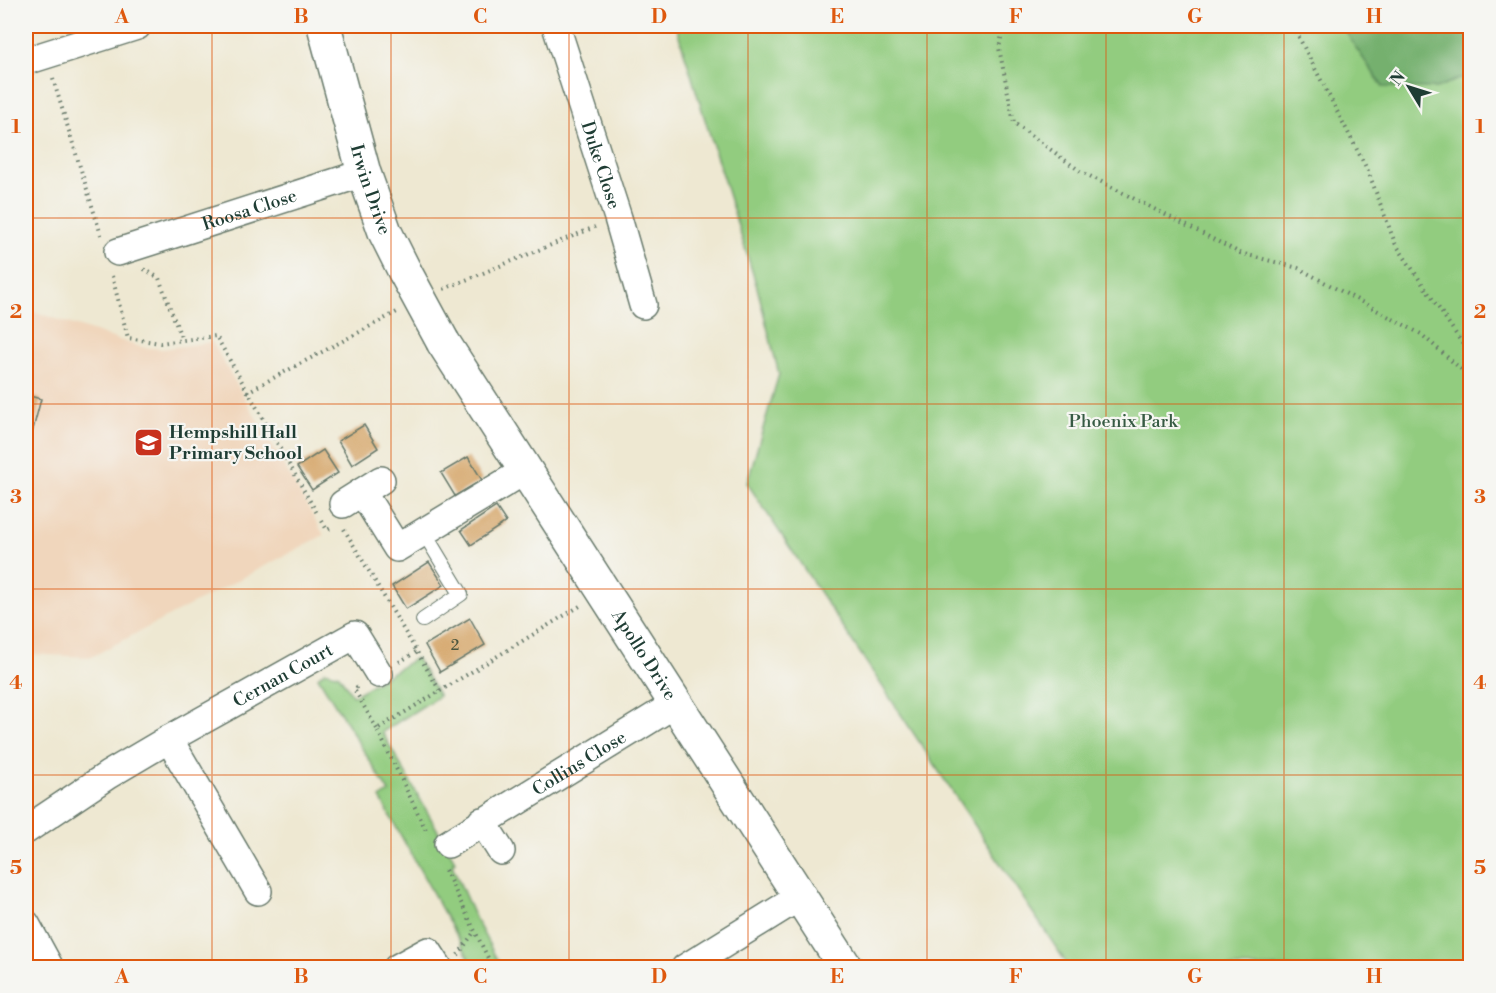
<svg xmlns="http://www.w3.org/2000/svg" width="1496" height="993" font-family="'Libre Bodoni',serif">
<rect width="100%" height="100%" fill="#f6f6f2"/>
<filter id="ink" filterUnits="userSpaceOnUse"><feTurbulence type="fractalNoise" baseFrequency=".0167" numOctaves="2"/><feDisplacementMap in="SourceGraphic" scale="12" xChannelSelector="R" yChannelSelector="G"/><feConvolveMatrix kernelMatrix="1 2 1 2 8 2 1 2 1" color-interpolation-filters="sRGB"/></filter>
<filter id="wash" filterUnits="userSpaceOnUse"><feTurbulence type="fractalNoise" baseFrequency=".008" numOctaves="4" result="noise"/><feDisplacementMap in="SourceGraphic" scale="24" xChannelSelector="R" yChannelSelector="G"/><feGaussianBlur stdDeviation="1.35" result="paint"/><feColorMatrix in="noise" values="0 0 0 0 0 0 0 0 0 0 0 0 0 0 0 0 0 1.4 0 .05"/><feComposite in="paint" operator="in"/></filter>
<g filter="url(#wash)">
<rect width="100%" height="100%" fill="#eee8d2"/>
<!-- built -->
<path fill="#f0d6bc" d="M 26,309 L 140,347 L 163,349 L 212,342 L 324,535 L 91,657 L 26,654 Z"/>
<!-- green -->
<path fill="#92cc7f" stroke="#58845a" stroke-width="1.5" d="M 676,26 L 1470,26 L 1470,967 L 1069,967 L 747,483 L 779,374 L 757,287 Z
M 416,658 L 439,696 L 382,732 L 455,861 L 452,865 L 474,916 L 501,967 L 474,967 L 380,798 L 389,792 L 318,677 L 325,671 L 339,675 L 353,696 Z"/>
<!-- forest -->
<path fill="#75b06e" stroke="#4a7651" stroke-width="1.5" d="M 1343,26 L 1470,26 L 1470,75 L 1436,88 L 1383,87 L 1352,42 Z"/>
<g id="blocks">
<!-- building -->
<path fill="#d3a060" d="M 26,395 L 41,399 L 26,456 Z
M 364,425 L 378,448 L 352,465 L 338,441 Z
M 323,450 L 338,473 L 312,490 L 297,467 Z
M 468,457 L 482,480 L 455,496 L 441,473 Z
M 496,507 L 506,522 L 471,545 L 461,530 Z
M 429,562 L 444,585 L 406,609 L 392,586 Z
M 470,618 L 485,645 L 440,672 L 425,645 Z"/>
</g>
</g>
<g filter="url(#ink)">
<use href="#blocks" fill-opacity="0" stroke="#67796b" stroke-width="1.5"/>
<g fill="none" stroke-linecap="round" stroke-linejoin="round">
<defs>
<path id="service" d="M 423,531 L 461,594 L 423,620"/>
<g id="minor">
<path id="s1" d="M 556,26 L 618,218 L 643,305"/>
<path d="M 26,61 L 137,26"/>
<path id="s2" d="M 118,252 L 364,173"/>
<path d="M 362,492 L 397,548 L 526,470"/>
<path d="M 343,504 L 381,480"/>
<path d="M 169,739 L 258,891"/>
<path d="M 482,821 L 501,851"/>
<path id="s3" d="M 26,830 L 108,775 L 169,739 L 355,635 L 379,674"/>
<path id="s4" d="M 448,844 L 675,704"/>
<path d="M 26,924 L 50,968"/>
<path d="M 397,968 L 428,951 L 439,968"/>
<path d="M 685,968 L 801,896"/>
</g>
<g id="tertiary">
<path id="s5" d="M 324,26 L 364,173 L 385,232 L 405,272"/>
<path id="s6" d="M 443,342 L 846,968"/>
</g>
</defs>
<!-- service casing -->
<use href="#service" stroke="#67796b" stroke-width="16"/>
<!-- minor casing -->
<use href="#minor" stroke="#67796b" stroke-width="30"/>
<!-- tertiary casing -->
<use href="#tertiary" stroke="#67796b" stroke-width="36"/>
<!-- path -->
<path stroke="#67796b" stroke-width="4" stroke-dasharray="1.5 4.5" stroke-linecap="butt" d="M 1004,26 L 999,48 L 1014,123 L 1080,171 L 1240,253 L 1298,268 L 1421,334 L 1470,377
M 1293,26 L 1368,171 L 1395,243 L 1470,355
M 53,79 L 101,235
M 144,269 L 159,278 L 182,340
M 112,276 L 128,338 L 160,343 L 216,336 L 318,515
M 444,289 L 595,227
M 247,392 L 397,312
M 322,521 L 327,530 L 333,527
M 344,529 L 440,691 L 377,729 L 426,830
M 399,662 L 416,652
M 357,687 L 354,689 L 377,729
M 440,691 L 580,606
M 445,870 L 493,968
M 458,955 L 474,932"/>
<!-- service -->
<use href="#service" stroke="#fff" stroke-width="14"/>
<!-- minor -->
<use href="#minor" stroke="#fff" stroke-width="27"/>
<!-- tertiary -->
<use href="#tertiary" stroke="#fff" stroke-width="33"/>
<defs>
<path id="tertiary-bridge" d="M 405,272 L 443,342"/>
</defs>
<!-- tertiary-bridge casing -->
<use href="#tertiary-bridge" stroke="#67796b" stroke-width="36" stroke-linecap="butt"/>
<!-- tertiary-bridge -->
<use href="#tertiary-bridge" stroke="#fff" stroke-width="33"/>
</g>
</g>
<!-- grid -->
<path fill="none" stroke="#de580e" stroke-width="1.5" stroke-opacity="0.55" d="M 212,26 L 212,968M 391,26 L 391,968M 569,26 L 569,968M 748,26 L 748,968M 927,26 L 927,968M 1106,26 L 1106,968M 1284,26 L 1284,968M 26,218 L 1470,218M 26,404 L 1470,404M 26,589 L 1470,589M 26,775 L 1470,775"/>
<!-- icons -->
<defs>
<symbol id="school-square" viewBox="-11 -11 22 22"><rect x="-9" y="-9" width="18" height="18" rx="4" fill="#c8321e" stroke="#f6f6f2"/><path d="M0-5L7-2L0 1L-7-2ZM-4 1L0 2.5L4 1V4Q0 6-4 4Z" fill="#fff"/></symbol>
</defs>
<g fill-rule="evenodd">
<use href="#school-square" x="132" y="426" width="33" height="33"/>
</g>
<g text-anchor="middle" stroke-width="4.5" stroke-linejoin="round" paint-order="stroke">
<!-- number labels -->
<g font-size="15" fill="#4c563f">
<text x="455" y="650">2</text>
</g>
<!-- street labels -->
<g font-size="18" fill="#1f3d34" stroke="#f6f6f2">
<text dy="6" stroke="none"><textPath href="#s1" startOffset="146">Duke Close</textPath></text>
<text dy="6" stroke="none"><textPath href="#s5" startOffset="170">Irwin Drive</textPath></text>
<text dy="6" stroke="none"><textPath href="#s2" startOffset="138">Roosa Close</textPath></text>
<text dy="6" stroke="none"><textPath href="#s6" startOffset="372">Apollo Drive</textPath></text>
<text dy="6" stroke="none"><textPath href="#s3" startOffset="300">Cernan Court</textPath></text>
<text dy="6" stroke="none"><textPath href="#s4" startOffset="154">Collins Close</textPath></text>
</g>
<!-- park labels -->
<g font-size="18" fill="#365a43" stroke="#f6f6f2">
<text x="1123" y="427">Phoenix Park</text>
</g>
<!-- poi labels -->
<g font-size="18" font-weight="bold" fill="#1f3d34" stroke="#f6f6f2" text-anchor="start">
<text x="169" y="438">Hempshill Hall<tspan x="169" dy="21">Primary School</tspan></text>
</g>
</g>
<!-- margin -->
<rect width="1496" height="993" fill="none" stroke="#f6f6f2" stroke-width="66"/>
<!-- north arrow -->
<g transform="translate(1409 87) rotate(308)" stroke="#f6f6f2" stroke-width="4.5" paint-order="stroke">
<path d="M0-4.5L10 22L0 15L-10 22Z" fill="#1f3d34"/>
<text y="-9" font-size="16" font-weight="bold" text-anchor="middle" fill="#1f3d34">N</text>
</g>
<rect x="33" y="33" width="1430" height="927" fill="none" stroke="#de580e" stroke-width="2"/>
<g font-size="20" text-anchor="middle" font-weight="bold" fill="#de580e">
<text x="122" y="23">A</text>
<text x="301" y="23">B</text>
<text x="480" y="23">C</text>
<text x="659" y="23">D</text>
<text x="837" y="23">E</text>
<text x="1016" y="23">F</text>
<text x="1195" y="23">G</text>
<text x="1374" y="23">H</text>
<text x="16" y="133">1</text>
<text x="1480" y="133">1</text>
<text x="16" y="318">2</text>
<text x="1480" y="318">2</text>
<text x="16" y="503">3</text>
<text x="1480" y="503">3</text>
<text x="16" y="689">4</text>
<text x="1480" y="689">4</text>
<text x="16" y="874">5</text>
<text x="1480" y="874">5</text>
<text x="122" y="983">A</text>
<text x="301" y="983">B</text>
<text x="480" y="983">C</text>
<text x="659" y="983">D</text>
<text x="837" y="983">E</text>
<text x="1016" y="983">F</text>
<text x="1195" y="983">G</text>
<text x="1374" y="983">H</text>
</g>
</svg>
